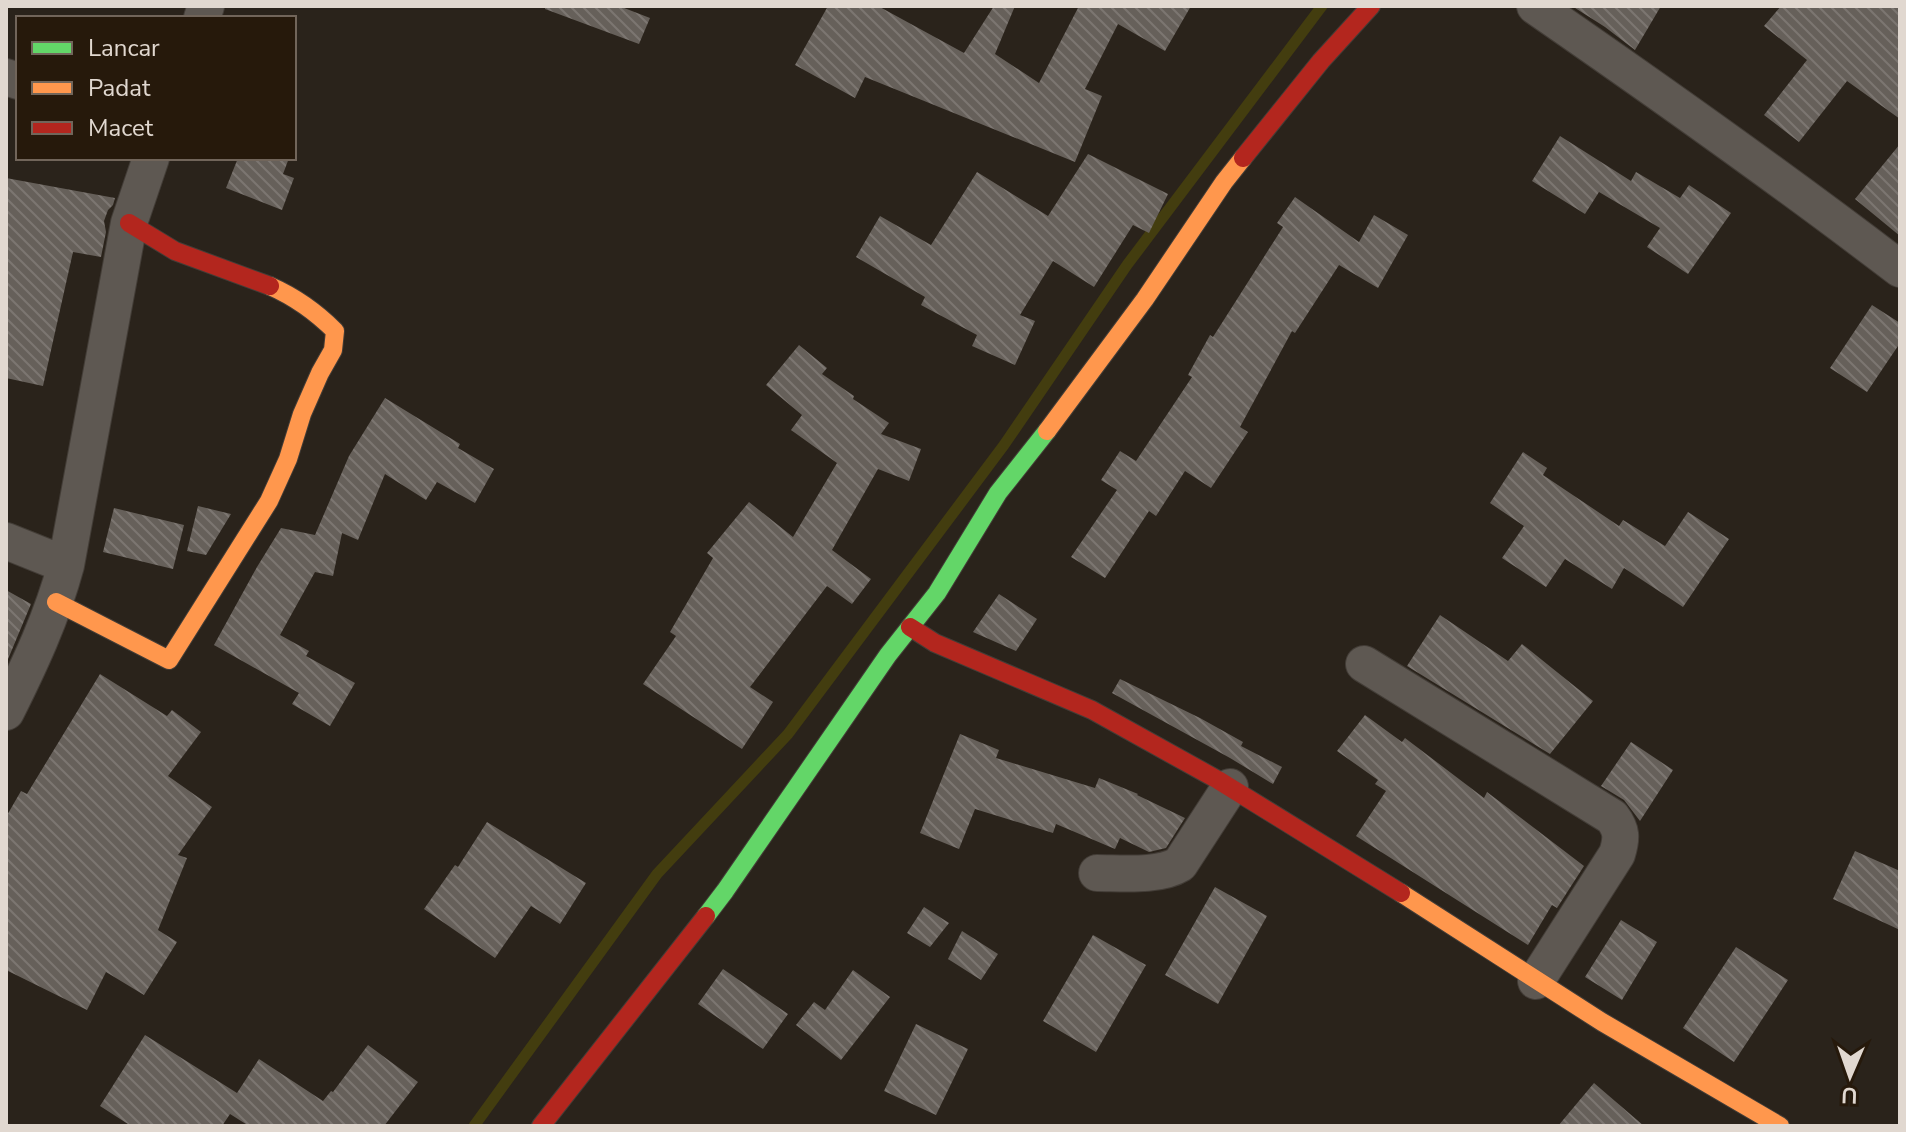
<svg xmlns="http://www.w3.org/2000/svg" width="1906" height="1132" font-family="'Nunito Sans',sans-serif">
<defs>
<pattern id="building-back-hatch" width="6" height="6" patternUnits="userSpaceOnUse" patternTransform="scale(2)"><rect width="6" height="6" fill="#66605a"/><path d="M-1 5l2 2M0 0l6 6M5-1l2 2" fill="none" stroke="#7c7671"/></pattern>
</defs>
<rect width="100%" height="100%" fill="#2a231b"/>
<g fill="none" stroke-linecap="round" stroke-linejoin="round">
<!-- stream -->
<path stroke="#433d0f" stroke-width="11" d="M 474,1126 L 657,874 L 788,734 L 1004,445 L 1127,265 L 1322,6"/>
</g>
<!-- building -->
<path fill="url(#building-back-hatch)" d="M 545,6 L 619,6 L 650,18 L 639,44 L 545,9 Z
M 828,6 L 878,6 L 964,53 L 994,6 L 1015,6 L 995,54 L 1039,83 L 1079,6 L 1191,6 L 1165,51 L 1118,24 L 1085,89 L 1102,96 L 1075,162 L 865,77 L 855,98 L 795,65 Z
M 1572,6 L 1661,6 L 1635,50 L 1605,27 Z
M 1781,6 L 1900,6 L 1900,119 L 1847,81 L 1799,142 L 1764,115 L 1807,60 L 1764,26 Z
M 1560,136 L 1631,181 L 1636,172 L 1680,198 L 1689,185 L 1731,213 L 1688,274 L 1647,247 L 1660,228 L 1599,192 L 1585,214 L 1532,181 Z
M 1900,144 L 1900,236 L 1855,199 Z
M 1088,154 L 1168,194 L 1149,233 L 1133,225 L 1094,287 L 1053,261 L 1020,315 L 1035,321 L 1015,365 L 972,346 L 977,335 L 921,305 L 925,297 L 856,257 L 880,216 L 931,245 L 977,172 L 1048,216 Z
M 238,158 L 289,158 L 283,174 L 294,178 L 282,210 L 226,188 Z
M 6,178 L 115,198 L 113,205 L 108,210 L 104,221 L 106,232 L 101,257 L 73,252 L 43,386 L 6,378 Z
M 1295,197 L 1359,242 L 1374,215 L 1408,235 L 1378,288 L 1339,265 L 1295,333 L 1292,331 L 1240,427 L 1248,432 L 1211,488 L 1185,471 L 1156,516 L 1149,511 L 1105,578 L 1071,557 L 1117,490 L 1101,480 L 1120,451 L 1136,461 L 1192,377 L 1188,375 L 1210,335 L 1213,337 L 1283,227 L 1277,223 Z
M 1872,305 L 1900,323 L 1900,343 L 1867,392 L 1830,368 Z
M 799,345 L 827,368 L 822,374 L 854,396 L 853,399 L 889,423 L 881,434 L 921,449 L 909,481 L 878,469 L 832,550 L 871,579 L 852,604 L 827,586 L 750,687 L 773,702 L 742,749 L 643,684 L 676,636 L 670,632 L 713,558 L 707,553 L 749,502 L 793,537 L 837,463 L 791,430 L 802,415 L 766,385 Z
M 385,398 L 460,444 L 458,448 L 494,469 L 475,503 L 437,482 L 426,500 L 385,474 L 358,540 L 342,533 L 333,576 L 315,572 L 280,635 L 309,651 L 306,656 L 355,683 L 330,726 L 292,704 L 299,693 L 214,645 L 257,567 L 281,528 L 315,535 L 349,456 Z
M 1523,452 L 1547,468 L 1543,475 L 1619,526 L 1623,520 L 1665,546 L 1688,512 L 1729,539 L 1683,607 L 1624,568 L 1612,589 L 1565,559 L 1546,587 L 1502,558 L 1524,526 L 1490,503 Z
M 198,506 L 231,514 L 206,555 L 187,551 Z
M 114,508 L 184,525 L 173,569 L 103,552 Z
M 6,590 L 31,604 L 6,664 Z
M 999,594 L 1037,619 L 1016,651 L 973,632 Z
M 1440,615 L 1508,661 L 1522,644 L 1593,701 L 1550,754 L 1407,666 Z
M 100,674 L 167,716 L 172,710 L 201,732 L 168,776 L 212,807 L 178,855 L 187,858 L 158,930 L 177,942 L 144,995 L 106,972 L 87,1010 L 6,970 L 6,817 L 21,791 L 27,794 Z
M 1120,679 L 1200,718 L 1243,742 L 1241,746 L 1282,767 L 1273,784 L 1230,758 L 1112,693 Z
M 1365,715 L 1402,742 L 1405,738 L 1484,798 L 1487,792 L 1584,866 L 1557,908 L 1552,905 L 1528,945 L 1356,836 L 1386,791 L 1375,784 L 1378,780 L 1337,751 Z
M 960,734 L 999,750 L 996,758 L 1095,788 L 1099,778 L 1138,794 L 1137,795 L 1185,818 L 1166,848 L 1149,852 L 1120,838 L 1115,849 L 1056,824 L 1053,833 L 975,809 L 959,849 L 920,833 Z
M 1631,742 L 1673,770 L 1640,821 L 1624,800 L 1601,786 Z
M 487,822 L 586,883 L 560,924 L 531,906 L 495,958 L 424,909 L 455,865 L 458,867 Z
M 1855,851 L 1900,871 L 1900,930 L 1833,899 Z
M 1215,887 L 1267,916 L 1218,1004 L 1165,975 Z
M 924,907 L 949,923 L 930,947 L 907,933 Z
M 1621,920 L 1657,942 L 1622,1000 L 1585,977 Z
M 962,931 L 998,954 L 981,980 L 948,959 Z
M 1093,935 L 1146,965 L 1096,1052 L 1043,1021 Z
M 1736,947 L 1788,980 L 1734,1062 L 1683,1028 Z
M 723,969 L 788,1014 L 763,1049 L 698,1004 Z
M 853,970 L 890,997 L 841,1060 L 796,1025 L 814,1002 L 825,1010 Z
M 916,1024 L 968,1049 L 936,1115 L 884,1091 Z
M 145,1035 L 237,1093 L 259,1059 L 323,1101 L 331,1091 L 333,1092 L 368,1045 L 418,1082 L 384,1126 L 249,1126 L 230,1114 L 222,1126 L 131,1126 L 100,1106 Z
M 1594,1083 L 1644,1126 L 1558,1126 Z"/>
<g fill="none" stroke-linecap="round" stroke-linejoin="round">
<defs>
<path id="street" d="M 1535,6 C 1658,91 1781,178 1900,269
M 202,18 L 206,6
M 6,77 L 18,81
M 6,541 L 66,565
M 1364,664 L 1612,817 C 1622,830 1622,838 1617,854 L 1536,981
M 6,712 C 30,664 52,617 66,565 L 129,223 L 151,158
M 1097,873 C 1121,873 1159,877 1180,864 L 1230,787"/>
<path id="fast" d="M 706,916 L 725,891 L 888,655 L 937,593 L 998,493 L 1047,431"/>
<path id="slow" d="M 1047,431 L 1145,299 L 1224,182 L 1243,158
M 56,602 L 169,660 L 269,501 L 288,459 L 302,414 L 320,373 L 333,350 L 335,331 C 315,311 295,297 270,286
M 1401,893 L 1602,1022 L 1780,1126"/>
<path id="jam" d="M 1243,158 L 1321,61 L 1371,6
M 129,223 L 175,251 L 270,286
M 910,627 L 935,643 L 1092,710 L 1218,780 L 1401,893
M 541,1126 L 706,916"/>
</defs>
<!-- street casing -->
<use href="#street" stroke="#433d37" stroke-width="38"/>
<!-- fast casing -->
<use href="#fast" stroke="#433d37" stroke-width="20"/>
<!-- slow casing -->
<use href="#slow" stroke="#433d37" stroke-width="20"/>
<!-- jam casing -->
<use href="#jam" stroke="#433d37" stroke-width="20"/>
<!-- street -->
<use href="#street" stroke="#5e5852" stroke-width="36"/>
<!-- fast -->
<use href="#fast" stroke="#63d668" stroke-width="18"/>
<!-- slow -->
<use href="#slow" stroke="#ff974d" stroke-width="18"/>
<!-- jam -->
<use href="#jam" stroke="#b3261e" stroke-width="18"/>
</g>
<!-- border -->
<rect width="1906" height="1132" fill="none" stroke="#e1d8d0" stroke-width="16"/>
<!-- legend -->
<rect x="16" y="16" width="280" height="144" fill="#26190b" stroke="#71655a" stroke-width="2"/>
<rect x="32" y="42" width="40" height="12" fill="#63d668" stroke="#71655a" stroke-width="2"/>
<text x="88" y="56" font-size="24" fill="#e1d8d0">Lancar</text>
<rect x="32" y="82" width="40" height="12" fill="#ff974d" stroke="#71655a" stroke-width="2"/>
<text x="88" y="96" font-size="24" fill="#e1d8d0">Padat</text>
<rect x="32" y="122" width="40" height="12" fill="#b3261e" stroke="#71655a" stroke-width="2"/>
<text x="88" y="136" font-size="24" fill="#e1d8d0">Macet</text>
<!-- north arrow -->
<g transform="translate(1850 1076) rotate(182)" stroke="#26190b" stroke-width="6" paint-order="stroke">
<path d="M0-6L14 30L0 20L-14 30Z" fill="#e1d8d0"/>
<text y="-12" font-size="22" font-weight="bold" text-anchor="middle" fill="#e1d8d0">U</text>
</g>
</svg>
